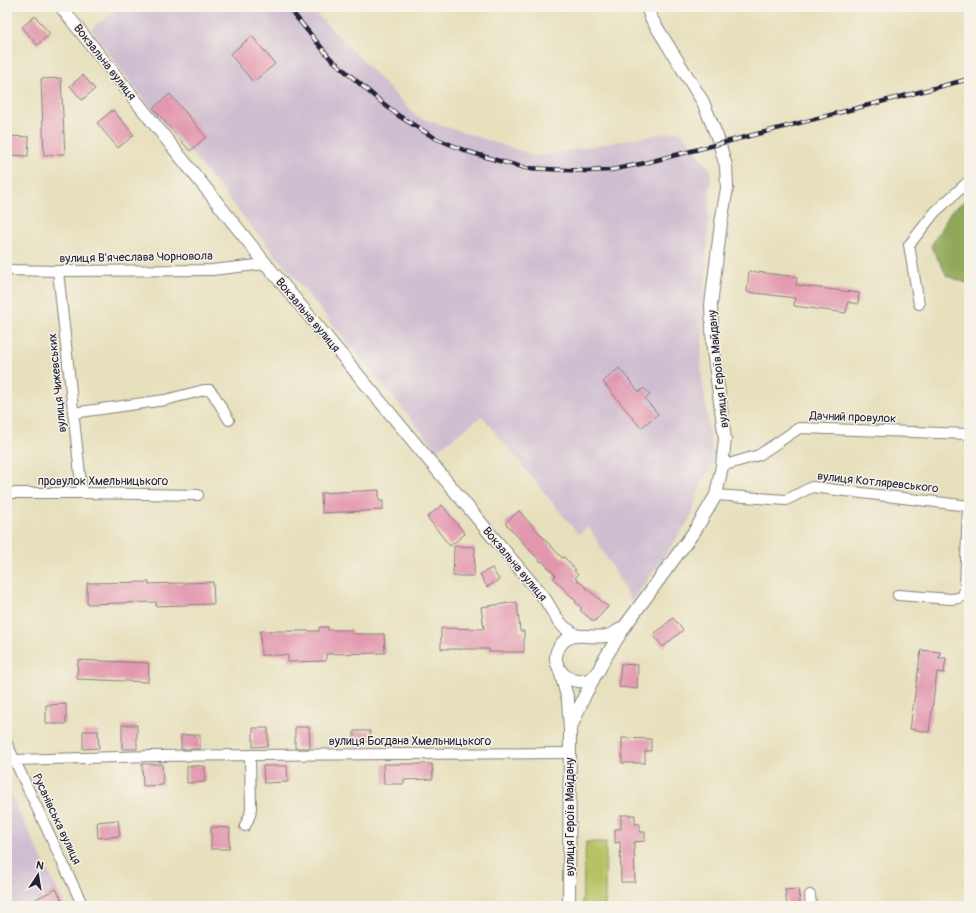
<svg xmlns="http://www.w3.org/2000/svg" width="976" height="913" font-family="Pangolin,sans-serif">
<rect width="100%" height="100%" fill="#f7f3e8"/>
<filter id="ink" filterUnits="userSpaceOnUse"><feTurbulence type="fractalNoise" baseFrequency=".025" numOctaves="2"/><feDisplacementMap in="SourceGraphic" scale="8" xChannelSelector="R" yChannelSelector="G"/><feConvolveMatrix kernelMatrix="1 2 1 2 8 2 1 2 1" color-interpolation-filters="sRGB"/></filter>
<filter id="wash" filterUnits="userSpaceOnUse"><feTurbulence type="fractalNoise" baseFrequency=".012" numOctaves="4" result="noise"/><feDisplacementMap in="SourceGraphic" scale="16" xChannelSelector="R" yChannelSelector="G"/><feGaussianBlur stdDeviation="0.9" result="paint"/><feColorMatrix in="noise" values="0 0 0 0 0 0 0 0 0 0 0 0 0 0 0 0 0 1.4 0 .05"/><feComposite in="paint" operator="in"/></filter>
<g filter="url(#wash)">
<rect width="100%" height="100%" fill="#e7e0bd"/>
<!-- industrial -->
<path fill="#cfbdd0" d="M 120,7 L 310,7 L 417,117 L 536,156 L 680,131 L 711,171 L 701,366 L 713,462 L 696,496 L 692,516 L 632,602 L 589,527 L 578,534 L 482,416 L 437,450 L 196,159 L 189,152 L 137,91 L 91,29 Z
M 7,787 L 65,906 L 7,906 Z"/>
<!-- green -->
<path fill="#b6c264" stroke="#6c7250" d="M 586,842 L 606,842 L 605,906 L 582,906 Z"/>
<!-- forest -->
<path fill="#90a85a" stroke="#59654a" d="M 969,197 L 969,284 L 947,276 L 931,246 L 950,213 Z"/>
<g id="blocks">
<!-- building -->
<path fill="#e397af" d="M 35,16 L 50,34 L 37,45 L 22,27 Z
M 252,36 L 275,64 L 253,82 L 230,54 Z
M 83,75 L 95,89 L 82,100 L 70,86 Z
M 61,78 L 65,154 L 44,155 L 41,79 Z
M 170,94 L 206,137 L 190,151 L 153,108 Z
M 113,110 L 134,135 L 118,148 L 97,123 Z
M 7,136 L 29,137 L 28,156 L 7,155 Z
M 749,271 L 797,277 L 796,285 L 859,293 L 858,304 L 848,302 L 846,313 L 794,306 L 795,298 L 747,292 Z
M 619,368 L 639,392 L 644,388 L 650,395 L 645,399 L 658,414 L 641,428 L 603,382 Z
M 379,490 L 379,501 L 383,501 L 383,510 L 322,513 L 321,493 Z
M 442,505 L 465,534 L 450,546 L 427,517 Z
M 519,511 L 562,558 L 564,557 L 576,570 L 574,571 L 578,575 L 575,578 L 608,607 L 594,622 L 580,610 L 582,608 L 575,602 L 576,601 L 553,578 L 556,576 L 542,561 L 541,562 L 505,523 Z
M 454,546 L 475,547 L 474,576 L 453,576 Z
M 492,568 L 499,580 L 487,587 L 480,574 Z
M 149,582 L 149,584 L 213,582 L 214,604 L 156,606 L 156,602 L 87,604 L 87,583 Z
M 517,602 L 520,631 L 524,631 L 524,652 L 489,652 L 489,649 L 441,649 L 441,628 L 484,629 L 481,607 Z
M 673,618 L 683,630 L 663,647 L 653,635 Z
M 319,627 L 328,627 L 328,630 L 352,630 L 352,634 L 384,634 L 385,653 L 326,654 L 326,661 L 288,662 L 288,655 L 261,655 L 260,631 L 319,631 Z
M 921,650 L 940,652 L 939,658 L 946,658 L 944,673 L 937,672 L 929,732 L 910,729 Z
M 78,660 L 149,663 L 148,682 L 77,679 Z
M 621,664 L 638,665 L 637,689 L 619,687 Z
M 66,704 L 66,724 L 46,724 L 46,705 Z
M 122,725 L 137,725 L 137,749 L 122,749 Z
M 295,727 L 309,727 L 310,748 L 295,748 Z
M 253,728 L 268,728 L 268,746 L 253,747 Z
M 83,731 L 98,731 L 99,748 L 83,749 Z
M 354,731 L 370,731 L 370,742 L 354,742 Z
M 181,735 L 200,735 L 200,749 L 181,749 Z
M 622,738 L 651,739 L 651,751 L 645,751 L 645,763 L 622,763 Z
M 142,764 L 162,764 L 163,785 L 143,786 Z
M 383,764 L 432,764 L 433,779 L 404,780 L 404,784 L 384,784 Z
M 187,766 L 205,766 L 205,782 L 187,783 Z
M 263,766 L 287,766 L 288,782 L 264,783 Z
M 621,815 L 635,815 L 635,824 L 640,824 L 640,832 L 645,832 L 645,841 L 634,842 L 635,882 L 621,882 L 620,842 L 615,843 L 615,829 L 621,829 Z
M 118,820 L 120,836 L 98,838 L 97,822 Z
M 211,827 L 230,828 L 229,849 L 211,849 Z
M 56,889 L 65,906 L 40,906 L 36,899 Z
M 798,889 L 800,903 L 787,905 L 785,890 Z"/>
</g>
</g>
<g filter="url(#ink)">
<use href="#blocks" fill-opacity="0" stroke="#84817c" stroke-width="1"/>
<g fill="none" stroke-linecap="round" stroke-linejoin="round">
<defs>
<path id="minor" d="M 7,270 L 58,271 L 212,270 L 266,264
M 58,271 L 82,493
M 919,304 L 909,245 L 935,212 L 969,181
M 73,413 L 165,400 L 204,390 L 210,390 L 214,395 L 229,420
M 722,466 L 759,455 L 799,428 L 969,434
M 7,493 L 82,493 L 198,495
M 716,495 L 786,500 L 812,487 L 969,506
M 898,595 L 951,599 L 959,598 L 963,595 L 965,589 L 968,506
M 7,744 L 83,906
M 15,760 L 153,756 L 250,755 L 570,753
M 245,826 L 250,815 L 251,809 L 250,755
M 810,895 L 811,906"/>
<path id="tertiary" d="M 61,7 L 266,264 L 492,536 L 545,599 L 557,619 L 564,627 L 577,636
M 625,626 C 619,630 614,635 606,636 C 592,639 574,630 562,643 C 539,670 589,702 602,663 L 625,626 L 696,529 L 716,495 L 722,466 L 725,439 L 713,350 L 711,305 L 721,223 L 727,188 L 726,166 L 718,139 L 703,102 L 651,18 L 647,7
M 560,671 L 568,700 L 570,729 L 569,906
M 571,727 L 585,695 L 596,674"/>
</defs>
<!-- minor casing -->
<use href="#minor" stroke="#84817c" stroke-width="12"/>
<!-- tertiary casing -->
<use href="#tertiary" stroke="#84817c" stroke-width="14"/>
<!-- minor -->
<use href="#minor" stroke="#fff" stroke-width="10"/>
<!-- tertiary -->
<use href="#tertiary" stroke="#fff" stroke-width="12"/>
<defs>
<path id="rail" d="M 288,7 L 330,58 L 374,96 L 399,116 L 435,138 L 466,151 L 496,160 L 526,168 L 586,171 L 611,170 L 645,163 L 969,79"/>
</defs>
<!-- rail casing -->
<use href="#rail" stroke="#22223b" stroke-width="4.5"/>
<!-- rail -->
<use href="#rail" stroke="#f7f3e8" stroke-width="3" stroke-dasharray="9" stroke-linecap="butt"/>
</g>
</g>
<g text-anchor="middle" stroke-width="3" stroke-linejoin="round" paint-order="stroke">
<!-- street labels -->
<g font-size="12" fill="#22223b" stroke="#f7f3e8">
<text transform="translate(105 62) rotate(52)" y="4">Вокзальна вулиця</text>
<text transform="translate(136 257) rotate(-1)" y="4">вулиця В'ячеслава Чорновола</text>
<text transform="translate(308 315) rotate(50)" y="4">Вокзальна вулиця</text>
<text transform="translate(718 369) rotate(-96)" y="4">вулиця Героїв Майдану</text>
<text transform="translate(57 383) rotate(-96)" y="4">вулиця Чижевських</text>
<text transform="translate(853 417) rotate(2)" y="4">Дачний провулок</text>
<text x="103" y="485">провулок Хмельницького</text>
<text transform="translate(878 482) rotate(6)" y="4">вулиця Котляревського</text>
<text transform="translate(515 564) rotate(50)" y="4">Вокзальна вулиця</text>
<text x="410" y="745">вулиця Богдана Хмельницького</text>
<text transform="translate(570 817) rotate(-90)" y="4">вулиця Героїв Майдану</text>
<text transform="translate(57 819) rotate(65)" y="4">Русанівська вулиця</text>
</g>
</g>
<!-- margin -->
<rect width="976" height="913" fill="none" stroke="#f7f3e8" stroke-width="24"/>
<!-- north arrow -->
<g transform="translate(38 875) rotate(12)" stroke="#f7f3e8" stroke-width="3" paint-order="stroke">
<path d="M0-3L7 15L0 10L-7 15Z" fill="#22223b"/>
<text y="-6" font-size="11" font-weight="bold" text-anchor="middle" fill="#22223b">N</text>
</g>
</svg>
